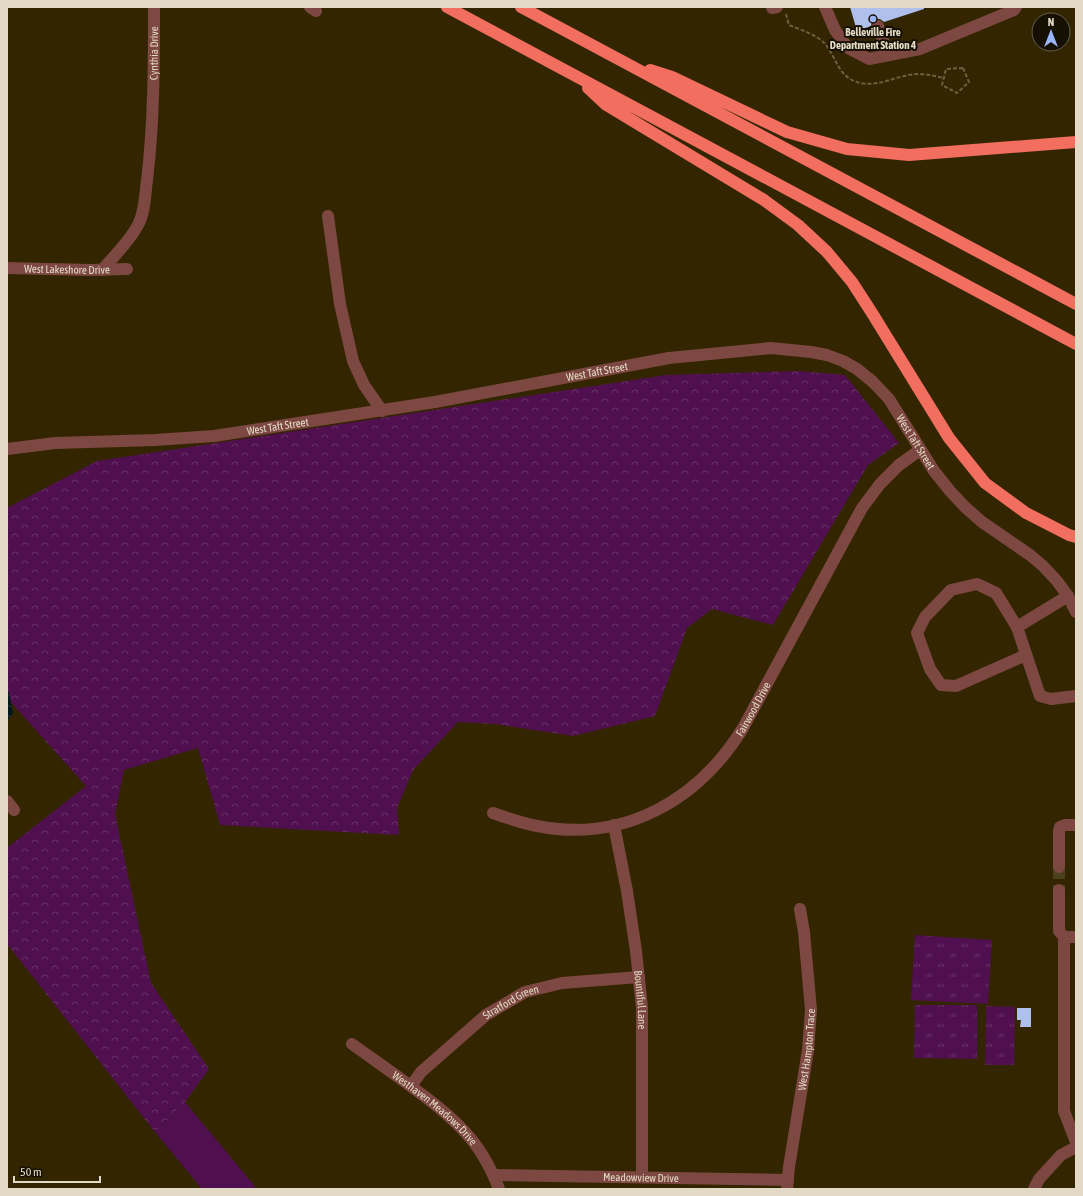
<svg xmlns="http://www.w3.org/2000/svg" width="1083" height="1196" font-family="'Asap Condensed',sans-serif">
<defs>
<pattern id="forest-crowns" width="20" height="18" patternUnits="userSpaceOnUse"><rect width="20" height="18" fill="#50104f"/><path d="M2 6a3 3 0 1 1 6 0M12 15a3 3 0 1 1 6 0" fill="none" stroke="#693267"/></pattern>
<pattern id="park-tufts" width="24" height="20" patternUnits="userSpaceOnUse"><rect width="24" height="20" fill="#50104f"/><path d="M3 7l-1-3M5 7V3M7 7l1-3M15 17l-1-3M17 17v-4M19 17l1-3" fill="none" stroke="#693267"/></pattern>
<pattern id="water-waves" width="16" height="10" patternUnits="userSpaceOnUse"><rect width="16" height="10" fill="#00171b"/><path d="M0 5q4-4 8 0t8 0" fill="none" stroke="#25383b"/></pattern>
</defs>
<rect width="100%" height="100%" fill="#332500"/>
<!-- grass -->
<path fill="#50104f" d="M 185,1102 L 257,1189 L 202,1189 L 155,1132 Z"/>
<!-- forest -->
<path fill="url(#forest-crowns)" d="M 798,371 L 845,375 L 899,443 L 868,465 L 773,625 L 712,609 L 687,628 L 655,716 L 573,736 L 495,724 L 458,722 L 413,770 L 397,808 L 399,835 L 220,825 L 198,748 L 124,770 L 115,814 L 151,983 L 209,1069 L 185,1102 L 155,1132 L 7,944 L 7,848 L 86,786 L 7,698 L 7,508 L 97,461 L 666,375 Z"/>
<!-- park -->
<path fill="url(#park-tufts)" d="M 915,935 L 992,940 L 988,1004 L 911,1000 Z
M 915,1005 L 977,1005 L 977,1059 L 914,1058 Z
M 986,1006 L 1015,1007 L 1014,1065 L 985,1065 Z"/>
<!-- water -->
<path fill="url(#water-waves)" d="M 7,691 L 9,693 L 13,713 L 7,721 Z"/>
<!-- building -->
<path fill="#afc0ed" d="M 850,7 L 924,7 L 924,9 L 884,22 L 880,19 L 876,19 L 872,21 L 871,26 L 857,31 Z
M 1017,1008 L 1031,1008 L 1031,1027 L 1020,1027 L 1021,1020 L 1017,1020 Z"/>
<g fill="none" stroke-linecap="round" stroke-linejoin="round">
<!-- minor-tunnel -->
<path stroke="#4d401e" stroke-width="12" stroke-dasharray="12 6" stroke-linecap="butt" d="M 1059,867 L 1059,890"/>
<!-- path -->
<path stroke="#6d6041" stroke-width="2" stroke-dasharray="4 2" stroke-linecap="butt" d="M 786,14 L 789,25 C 801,30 818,35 826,45 C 836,58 838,74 854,81 C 876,90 895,75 917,74 C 926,74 935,76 944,78
M 963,68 L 969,82 L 957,93 L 942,85 L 946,69 Z"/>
<!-- minor -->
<g stroke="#7d4841" stroke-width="12">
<path d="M 310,7 L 316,11"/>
<path d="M 772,7 L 772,8 L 777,7"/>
<path d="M 825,7 L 835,30 L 848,48 L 869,59 L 920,49 L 1014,10 L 1016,7"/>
<path d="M 878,26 L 888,55"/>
<path d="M 328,216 L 340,304 L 353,361 L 364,385 L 382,411"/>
<path id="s1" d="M 7,268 L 90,270 L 127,269"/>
<path id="s2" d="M 102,270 C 114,256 129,242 138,225 C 145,212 145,195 147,180 C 154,123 154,65 154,7"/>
<path id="s3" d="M 7,449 L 55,443 L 155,440 L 214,436 L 435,402 L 669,358 L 771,348 L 811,352 L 827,355 L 843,361 L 857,369 L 873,382 L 889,399 L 934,471 L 950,491 L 965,507 L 982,522 L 1030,555 L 1043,566 L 1057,581 L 1068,596 L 1076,612"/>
<path d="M 1068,596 L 1017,627 L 1040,696 L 1051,699 L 1076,696"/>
<path d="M 1017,627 L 996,593 L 977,584 L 951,590 L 925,617 L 917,633 L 930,669 L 941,685 L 956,686 L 1026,655"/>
<path d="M 7,801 L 14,810"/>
<path id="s4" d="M 493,813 C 507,818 521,823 537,826 C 623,843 698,801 743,728 L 862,508 L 880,484 L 899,465 L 920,450"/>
<path id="s5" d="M 614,825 L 627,891 L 636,951 L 642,1008 L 642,1177"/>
<path d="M 1059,867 L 1059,831 L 1060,827 L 1065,825 L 1076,825"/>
<path d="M 1059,890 L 1059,931 L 1064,937 L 1076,937"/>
<path d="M 1064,937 L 1064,1111 L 1076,1142"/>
<path id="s6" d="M 352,1044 C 377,1062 403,1080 428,1099 C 441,1109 454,1120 465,1132 C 480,1148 491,1168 499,1189"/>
<path id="s7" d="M 411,1086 L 421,1072 L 486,1015 L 525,992 L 562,983 L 639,977"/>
<path id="s8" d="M 494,1175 L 788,1180"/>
<path id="s9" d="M 787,1189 L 789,1167 L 808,1050 L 811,1010 L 804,932 L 800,909"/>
<path d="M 1034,1189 L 1039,1179 L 1061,1155 L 1076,1147"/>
</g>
<!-- highway -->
<path stroke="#f26e5e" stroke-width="12" d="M 447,7 L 1076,344
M 521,7 L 1076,304
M 650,70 L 672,77 L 787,132 L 847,149 L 909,155 L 1076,142
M 588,88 L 605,104 L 764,200 L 798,225 L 827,252 L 852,282 L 872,313 L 949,438 L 985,483 L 1026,513 L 1069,535 L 1076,537"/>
</g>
<!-- markers -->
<circle fill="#9bb5fd" stroke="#151002" stroke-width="1.5" cx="873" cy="19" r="4"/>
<g text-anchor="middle" stroke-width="4" stroke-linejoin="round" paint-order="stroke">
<!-- poi labels -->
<g font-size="11" font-weight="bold" fill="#e2dac5" stroke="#151002">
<text x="873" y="36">Belleville Fire<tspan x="873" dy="13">Department Station 4</tspan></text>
</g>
<!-- street labels -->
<g font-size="11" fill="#e2dac5" stroke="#151002">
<text dy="4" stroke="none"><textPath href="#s2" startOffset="231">Cynthia Drive</textPath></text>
<text dy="4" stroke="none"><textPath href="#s1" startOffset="60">West Lakeshore Drive</textPath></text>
<text dy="4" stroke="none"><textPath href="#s3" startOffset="596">West Taft Street</textPath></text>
<text dy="4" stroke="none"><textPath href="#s3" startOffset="272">West Taft Street</textPath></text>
<text dy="4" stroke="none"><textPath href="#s3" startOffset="956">West Taft Street</textPath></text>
<text dy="4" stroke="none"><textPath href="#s4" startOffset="311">Fairwood Drive</textPath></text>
<text dy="4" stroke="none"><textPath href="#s5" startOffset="177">Bountiful Lane</textPath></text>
<text dy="4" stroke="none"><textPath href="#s7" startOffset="132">Stratford Green</textPath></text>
<text dy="4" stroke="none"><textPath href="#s9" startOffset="141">West Hampton Trace</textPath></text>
<text dy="4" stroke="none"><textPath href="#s6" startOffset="105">Westhaven Meadows Drive</textPath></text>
<text dy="4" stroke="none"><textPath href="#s8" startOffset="147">Meadowview Drive</textPath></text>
</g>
</g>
<!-- border -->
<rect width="1083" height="1196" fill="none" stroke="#e2dac5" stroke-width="16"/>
<!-- north arrow -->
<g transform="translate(1051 32)"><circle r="19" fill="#151002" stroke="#676150"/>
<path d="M0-3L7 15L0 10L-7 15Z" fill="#9bb5fd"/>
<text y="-6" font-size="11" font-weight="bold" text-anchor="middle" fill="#e2dac5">N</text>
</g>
<!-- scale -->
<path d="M14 1176v6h86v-6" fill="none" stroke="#e2dac5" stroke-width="2"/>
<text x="20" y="1176" font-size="12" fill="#e2dac5" stroke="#151002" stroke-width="3" paint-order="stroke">50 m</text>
</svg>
